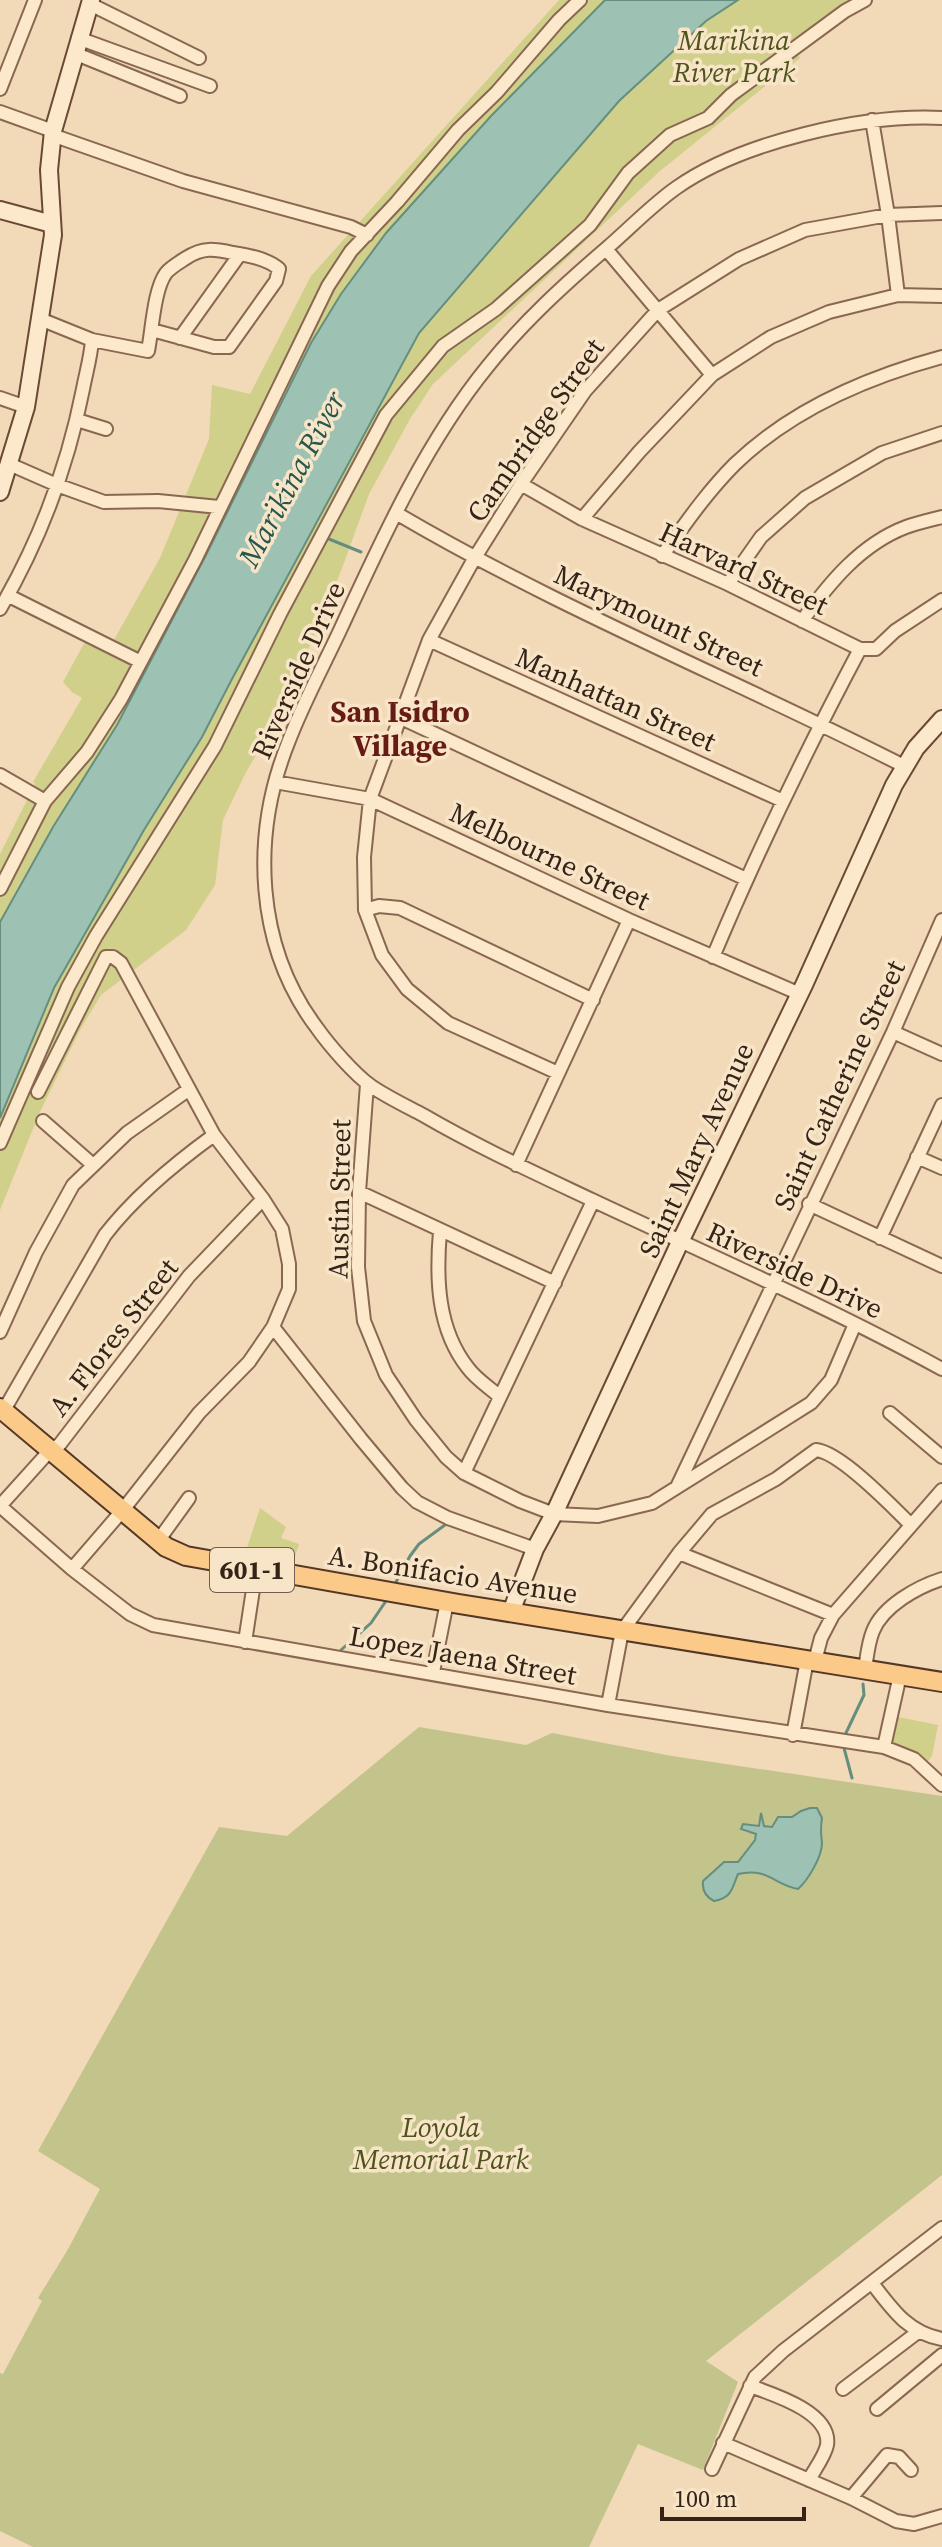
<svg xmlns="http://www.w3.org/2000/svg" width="942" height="2547" font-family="'Source Serif 4',serif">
<rect width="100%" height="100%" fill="#f2d9b7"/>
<!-- green -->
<path fill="#d0d08b" d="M 559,0 L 605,0 L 491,116 L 380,240 L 282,397 L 206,555 L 117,725 L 53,827 L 0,922 L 0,854 L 35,784 L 33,782 L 82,698 L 72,692 L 63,682 L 88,636 L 110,647 L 160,558 L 209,439 L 212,385 L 250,394 L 311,276 Z
M 738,0 L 857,0 L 793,45 L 800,58 L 660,171 L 433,384 L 410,419 L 369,494 L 341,571 L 285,705 L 245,774 L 223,820 L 215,885 L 186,930 L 101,995 L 80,1030 L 39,1114 L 0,1210 L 0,1118 L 54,988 L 144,830 L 202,737 L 232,679 L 419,333 L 619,101 L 706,21 Z
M 260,1508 L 286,1527 L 281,1538 L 299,1544 L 292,1566 L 244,1557 Z
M 893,1716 L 938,1725 L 932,1756 L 927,1762 L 918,1755 L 887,1745 Z"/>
<!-- cemetery -->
<path fill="#c3c38c" d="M 419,1727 L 526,1745 L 552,1733 L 672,1756 L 942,1796 L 942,2175 L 706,2361 L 738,2382 L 703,2470 L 638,2444 L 589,2547 L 33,2547 L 0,2531 L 0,2373 L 3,2374 L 42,2301 L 38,2298 L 67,2251 L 100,2189 L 38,2151 L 219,1827 L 287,1836 Z"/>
<!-- water -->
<path fill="#9dc1b2" stroke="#658e7f" stroke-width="2" d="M 605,0 L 738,0 L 706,21 L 619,101 L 419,333 L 232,679 L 202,737 L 144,830 L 54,988 L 0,1118 L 0,922 L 53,827 L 117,725 L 206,555 L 311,343 L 341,294 L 386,233 L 491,116 Z
M 810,1808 L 817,1808 L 822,1818 C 820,1829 821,1833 822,1843 C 822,1857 808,1880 798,1889 C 774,1885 768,1867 738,1874 C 732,1888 732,1898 714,1901 C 706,1897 702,1890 703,1881 L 724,1862 L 738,1862 L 755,1840 L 756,1834 L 741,1829 L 743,1824 L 759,1826 L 761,1813 L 764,1826 L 772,1827 L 778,1817 L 792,1817 L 801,1811 Z"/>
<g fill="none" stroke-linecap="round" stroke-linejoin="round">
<!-- stream -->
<path stroke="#658e7f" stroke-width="3" d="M 324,537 L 361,552
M 395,1584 L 410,1556 L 419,1544 L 449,1522
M 341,1650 L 371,1623 L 388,1598
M 845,1735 L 864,1695 L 863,1684
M 844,1748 L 852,1778"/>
<defs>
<path id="street" d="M 90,4 L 199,58
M 78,38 L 210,86
M 74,53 L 180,96
M 0,89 L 35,0
M 0,112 L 53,131
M 942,118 C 863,114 741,142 676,188 C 652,205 630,228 608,247 C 566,283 523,322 488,366 C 426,442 383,537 342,626 C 324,665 303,703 288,743 C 251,836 255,946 317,1028 C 329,1045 354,1074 371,1086 C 387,1097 406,1106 423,1115 C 478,1147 535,1173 592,1200 C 709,1255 829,1307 942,1369
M 872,120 L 888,215 L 898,295
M 52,135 L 183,181 L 351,227 L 367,235
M 606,249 L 712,375
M 40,319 L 92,340 L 148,351 C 152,331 154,289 166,273 C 171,267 180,262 186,258 C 203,247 214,249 233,253 C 248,255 268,259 279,269 L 276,281 L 229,347 L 214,347 L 152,330
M 180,338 L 240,254
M 0,398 L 26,407
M 77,420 L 106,429
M 9,464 L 57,485 L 104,502 L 158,501 L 219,507
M 521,484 L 582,519 L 728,584 L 860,649 L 876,649 L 895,631 L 942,600
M 396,513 C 559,609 735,680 904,766
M 582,519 L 639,452 L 712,375 L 771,337 L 829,312 L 898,295 L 942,296
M 662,556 C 685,524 707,492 735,464 C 791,410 868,377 942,357
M 728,584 L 761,537 L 805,498 L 882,453 L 942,433
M 9,596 L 139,661
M 0,609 C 39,542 68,465 83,389 C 86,373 91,356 92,340
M 802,621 C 829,583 861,544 906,527 C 917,523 930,520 942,517
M 429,640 L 783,801
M 399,717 L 746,879
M 0,775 L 45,801
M 275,782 L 370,799 L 629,920 L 800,994
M 0,889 L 45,801 L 87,752 L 121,699 L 195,560 L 328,286 L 351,251 L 397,202 L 458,130 L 497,92 L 559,20 L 580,0
M 365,910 L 379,906 L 400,908 L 593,1000
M 713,957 C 757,852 807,749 860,649
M 893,1032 L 942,1054
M 558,1073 L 448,1023 L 407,989 L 382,955 L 365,910 L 364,857 L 370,799 L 429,640 L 474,559 L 521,484 L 585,391 L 658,310 L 739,259 L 805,230 L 888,215 L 942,213
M 367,1084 L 359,1192 L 358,1267 L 364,1321 L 386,1375 L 416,1420 L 446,1457 L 464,1473 L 520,1501 L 554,1514 L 598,1516 L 652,1503 L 811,1403 L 831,1380 L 855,1324
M 38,1092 L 106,957 L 113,957 L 121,963 L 214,1135 L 263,1199 L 282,1229 L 289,1264 L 289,1289 L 273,1327 L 249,1362 L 199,1413 L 122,1511 L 72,1569
M 43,1121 L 92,1164
M 0,1143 L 68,987 L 96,936 L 215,746 L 280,614 L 386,415 L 443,346 L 496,309 L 590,225 L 628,173 L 670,135 L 708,118 L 731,95 L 845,11 L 865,0
M 917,1157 L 942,1168
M 516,1165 L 629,920
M 359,1192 L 555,1283
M 809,1204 L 942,1266
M 440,1231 C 436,1278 437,1329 468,1368 C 476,1379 490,1388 500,1397
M 880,1238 L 942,1105
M 273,1327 L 361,1439 L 402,1488 L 417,1502 L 448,1518 L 535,1549
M 0,1332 L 36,1252 L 73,1185 L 127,1133 L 188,1090
M 4,1410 L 105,1235 C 135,1196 174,1164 214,1135
M 890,1413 L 942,1457
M 464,1473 L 593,1201
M 677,1487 L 893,1032 L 942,920
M 0,1506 L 72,1569 L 130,1614 L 153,1625 L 608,1705 L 884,1747 L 914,1759 L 942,1785
M 0,1506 L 45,1456 L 60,1444 L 189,1276 L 263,1199
M 158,1541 L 189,1498
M 679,1553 L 833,1615
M 245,1642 L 256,1570
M 815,1661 L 821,1638 L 833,1615 L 942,1490
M 865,1669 C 867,1657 868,1643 873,1631 C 883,1606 917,1587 942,1579
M 433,1672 L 447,1602
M 608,1705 L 622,1631 L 679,1553 L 712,1514 L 776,1479 L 816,1450 C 840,1452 892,1506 910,1524
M 793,1735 L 807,1660
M 884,1747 L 900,1675
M 872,2283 C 892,2309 908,2333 942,2339
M 750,2386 C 772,2394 832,2412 827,2445 C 825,2456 814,2470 809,2480
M 843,2389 L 918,2332
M 877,2409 L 942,2355
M 723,2443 L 851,2498 L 896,2521 L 914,2524 L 942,2516
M 712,2469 L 755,2377 L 783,2351 L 942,2228
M 851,2498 L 887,2455 L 899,2457 L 911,2470"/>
<path id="secondary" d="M 0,210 L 52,224
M 0,492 L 26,407 L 53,235 L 49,170 L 53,131 L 91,0
M 511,1612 L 535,1549 L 554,1514 L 680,1242 L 804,985 L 894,785 L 916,748 L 942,719"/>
<path id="primary" d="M 0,1408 L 166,1547 L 186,1556 L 459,1604 L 942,1682"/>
</defs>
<!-- street casing -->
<use href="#street" stroke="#896852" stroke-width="16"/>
<!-- secondary casing -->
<use href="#secondary" stroke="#6a4935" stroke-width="20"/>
<!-- primary casing -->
<use href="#primary" stroke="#553727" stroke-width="22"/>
<!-- street -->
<use href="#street" stroke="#fce8cb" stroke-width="12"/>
<!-- secondary -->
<use href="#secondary" stroke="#fce8cb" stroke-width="16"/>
<!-- primary -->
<use href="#primary" stroke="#fbca89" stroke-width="18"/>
</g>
<g text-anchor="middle" stroke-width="7" stroke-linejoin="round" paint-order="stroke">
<!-- shield labels -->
<rect fill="#f8e5c8" stroke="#705d4d" stroke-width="2" x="210" y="1548" width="84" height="44" rx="6"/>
<g font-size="26" font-weight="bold" fill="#362318">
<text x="252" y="1579">601-1</text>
</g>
<!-- park labels -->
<g font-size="28" font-style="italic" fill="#4d541d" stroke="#f8e5c8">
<text x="734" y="50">Marikina<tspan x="734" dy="32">River Park</tspan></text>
<text x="441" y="2137">Loyola<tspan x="441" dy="32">Memorial Park</tspan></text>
</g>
<!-- street labels -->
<g font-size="28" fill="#362318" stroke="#f8e5c8">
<text transform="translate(535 430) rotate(-55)" y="10">Cambridge Street</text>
<text transform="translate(744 568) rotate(25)" y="10">Harvard Street</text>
<text transform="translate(659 620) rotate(25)" y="10">Marymount Street</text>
<text transform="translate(298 670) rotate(-66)" y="10">Riverside Drive</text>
<text transform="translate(616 699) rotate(24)" y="10">Manhattan Street</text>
<text transform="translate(550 856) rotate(25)" y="10">Melbourne Street</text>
<text transform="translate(839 1085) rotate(-65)" y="10">Saint Catherine Street</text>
<text transform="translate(696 1150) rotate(-65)" y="10">Saint Mary Avenue</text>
<text transform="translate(339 1199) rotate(-89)" y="10">Austin Street</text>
<text transform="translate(795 1270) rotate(25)" y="10">Riverside Drive</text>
<text transform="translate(113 1337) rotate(-52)" y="10">A. Flores Street</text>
<text transform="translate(453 1574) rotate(9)" y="10">A. Bonifacio Avenue</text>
<text transform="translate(463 1655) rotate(10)" y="10">Lopez Jaena Street</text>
</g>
<!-- water labels -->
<g font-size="30" font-style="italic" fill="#26574e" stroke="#f8e5c8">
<text transform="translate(292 479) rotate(-62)" y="10">Marikina River</text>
</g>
<!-- neighbourhood labels -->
<g font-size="30" font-weight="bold" fill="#661b14" stroke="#f8e5c8">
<text x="400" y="722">San Isidro<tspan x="400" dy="34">Village</tspan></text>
</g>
</g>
<!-- scale -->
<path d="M662 2507v12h142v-12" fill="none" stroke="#362318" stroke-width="4"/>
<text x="674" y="2507" font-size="24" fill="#362318" stroke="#f8e5c8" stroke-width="6" paint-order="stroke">100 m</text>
</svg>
